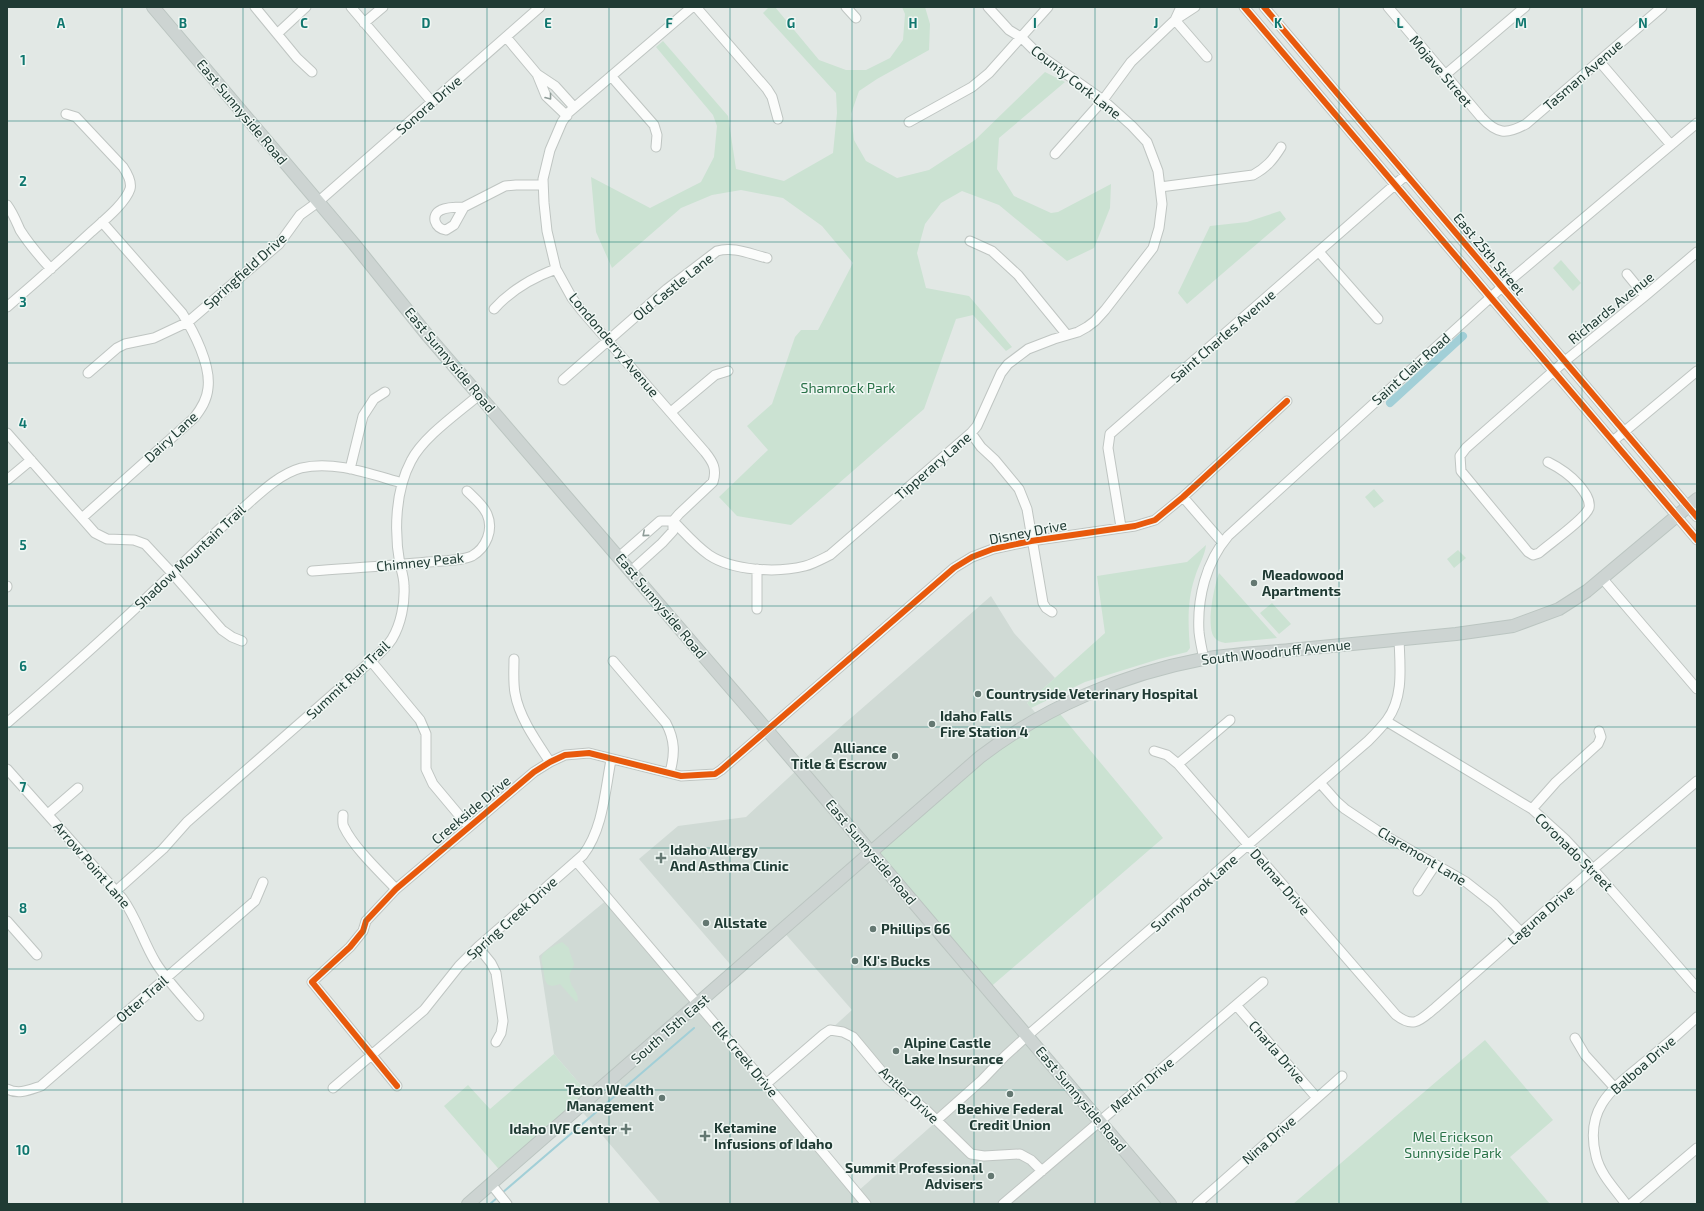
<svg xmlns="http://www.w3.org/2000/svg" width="1704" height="1211" font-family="'Exo 2',sans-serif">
<rect width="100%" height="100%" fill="#e2e8e5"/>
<!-- built -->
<path fill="#d0dad5" d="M 991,596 L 1014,633 L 1055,678 L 1027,703 L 1040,718 L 871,852 L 1170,1204 L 661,1204 L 579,1108 L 591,1097 L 554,1054 L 539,956 L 608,899 L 857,1192 L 937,1121 L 888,1079 L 853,1037 L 830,1030 L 852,1010 L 782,930 L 736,971 L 639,859 L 678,826 L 746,817 L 799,768 L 797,765 Z"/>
<!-- green -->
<path fill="#cbe2d2" d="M 769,7 L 775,7 L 819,60 L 846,70 L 866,70 L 890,58 L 903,40 L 905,14 L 902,7 L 925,7 L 930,24 L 929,50 L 877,79 L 859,91 L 851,114 L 854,140 L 866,161 L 897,178 L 929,170 L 975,140 L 1045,72 L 1065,82 L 999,138 L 997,169 L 1014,196 L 1051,213 L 1058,212 L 1111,184 L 1110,208 L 1094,248 L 1067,261 L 999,205 L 962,191 L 941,203 L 925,224 L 917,253 L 926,288 L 969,296 L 1012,347 L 1006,351 L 973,315 L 956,319 L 924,409 L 791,525 L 737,516 L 719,497 L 768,450 L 747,426 L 772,404 L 795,337 L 801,330 L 818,330 L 853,263 L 822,226 L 783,198 L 741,190 L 712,195 L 681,208 L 612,268 L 596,232 L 591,177 L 650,208 L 701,182 L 714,157 L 717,126 L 713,115 L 656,47 L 663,41 L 728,116 L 736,169 L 784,181 L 833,153 L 837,113 L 836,93 L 763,13 Z
M 1280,211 L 1286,219 L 1187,304 L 1178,293 L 1210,226 L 1247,222 Z
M 1561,260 L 1581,283 L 1573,291 L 1553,268 Z
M 1374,489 L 1384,501 L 1374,508 L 1365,497 Z
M 1206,545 C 1205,556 1198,566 1195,577 C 1187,600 1188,625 1190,648 L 1187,652 L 1159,659 L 1085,682 L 1031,708 L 1027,703 L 1105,633 L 1097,576 L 1187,562 Z
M 1458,550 L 1466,558 L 1454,568 L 1447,559 Z
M 1219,573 L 1277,638 L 1225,643 C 1221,642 1217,641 1214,637 C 1206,625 1214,587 1219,573 Z
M 1272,603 L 1291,624 L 1279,634 L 1260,613 Z
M 1056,709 L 1163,838 L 987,990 L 871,852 L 995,746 Z
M 562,942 L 569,948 C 569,953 575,963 574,965 C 572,971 568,973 570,980 C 572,989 577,989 578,1000 L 576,1002 L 560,984 C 544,990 545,980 543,967 C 542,962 540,959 543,954 C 547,949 557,944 562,942 Z
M 1485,1040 L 1553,1120 L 1510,1157 L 1550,1204 L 1293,1204 Z
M 554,1054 L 591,1097 L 503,1174 L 444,1106 L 468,1085 L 490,1109 Z"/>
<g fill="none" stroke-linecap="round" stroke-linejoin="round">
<!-- stream -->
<path stroke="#a2cfd7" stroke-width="2" d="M 502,1193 L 694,1028
M 490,1204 L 498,1197"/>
<!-- canal -->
<path stroke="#a2cfd7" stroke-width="8" d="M 1390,403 L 1463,336"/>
<defs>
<path id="minor" d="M 255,7 L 297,58 L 312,72
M 351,7 L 432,102
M 696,7 L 767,89 L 772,97 L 778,119
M 846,7 L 856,18
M 1195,7 L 1175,20 L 1207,57
M 1244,7 L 1697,540
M 1264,7 L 1697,517
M 1388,7 L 1481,117 C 1497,134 1506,135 1526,124 L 1662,7
M 364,23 L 383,7
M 278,33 L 306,7
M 506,37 L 537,74 L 555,86 L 574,107
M 1599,61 L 1671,145
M 537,74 L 546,96 L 567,116
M 1445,75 L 1525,7
M 611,76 L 654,125 L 657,135 L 656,147
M 909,122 L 972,87 L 989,73 L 1048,7
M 1055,154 L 1103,100 L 1131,62 L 1175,20 L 1181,7
M 1160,187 L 1253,175 C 1266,168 1273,160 1281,147
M 7,205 C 13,213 16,221 20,230 C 29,244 40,257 51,269
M 464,207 L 505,186 L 516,185 L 543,185
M 464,207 L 454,225 L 446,230 C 435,229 430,215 441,210 C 447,207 457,207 464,207 Z
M 970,241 L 992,251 L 1018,275 L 1067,335
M 1319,252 L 1378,319
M 1627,274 L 1645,296
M 7,307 C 35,283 63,258 91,232 C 102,222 125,204 130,189 C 132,182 127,173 123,167 L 76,117 L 66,114
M 494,309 C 510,291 534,277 556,269
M 88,373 L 117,348 L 125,344 L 154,338 L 188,322 L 279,244 L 300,215 L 318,202 L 540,7
M 563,380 L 667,289 L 717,251 C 733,246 750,254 767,258
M 671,412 L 715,375 L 728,371
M 7,433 L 95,533 L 107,539 L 134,540 L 145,544 L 172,573 L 222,630 L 232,637 L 242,641
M 971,433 L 981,447 L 995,460 L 1019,489 L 1027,509 L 1043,603 L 1046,608 L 1052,612
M 1613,441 L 1697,371
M 1548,462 C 1560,468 1569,474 1578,484 C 1583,490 1591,499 1589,508 C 1585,519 1549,544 1539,553 L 1533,555 L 1528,552 L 1461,471 L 1460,456 L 1466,448 L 1565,361 L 1645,296 L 1697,252
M 350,469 L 363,416 L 374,399 L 385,392
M 7,480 L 31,460
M 1183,497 L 1222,542
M 82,518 L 194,418 C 201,409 207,400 208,388 C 211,365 194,332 182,313 L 102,222
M 673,521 C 685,533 696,546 709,555 C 733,571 777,573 805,566 C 813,564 822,559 830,555 L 971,433 L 977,426 L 1001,373 L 1008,364 L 1028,349 L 1054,339 L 1078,332 L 1087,327 L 1095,321 L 1105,310 L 1153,248 L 1159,228 L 1162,204 L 1158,171 L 1147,142 L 1132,126 L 1103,100 L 1038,54 L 1022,38 L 1009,30 L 988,7
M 1121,527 L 1108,448 L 1110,434 L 1406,175
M 619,557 L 660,521 L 673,521
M 312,571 C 350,568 389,566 427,562 C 439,561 462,561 472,556 C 486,548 494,530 487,514 C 483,505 474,498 467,491
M 631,571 L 662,543 L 673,531 L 673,521 L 679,514 L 713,482 C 717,469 713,462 705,452 L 582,311 L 572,298 L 556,269 L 547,231 L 544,203 L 543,179 L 550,150 L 562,122 L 568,113 L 692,7
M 1602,578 L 1697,689
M 7,586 L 7,587
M 757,609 L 757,569
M 514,659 C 514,670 513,682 515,693 C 519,717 536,741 550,762
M 1204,659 C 1202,650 1200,641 1199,632 C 1197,598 1206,562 1228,536 L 1502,287 L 1697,123
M 371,661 L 420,720 L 426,734 L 426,769 L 433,784 L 469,827
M 613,661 L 666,723 C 675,740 675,754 670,772
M 1386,721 L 1532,809 L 1565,839 L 1593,869 L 1697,988
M 7,723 C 58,679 109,634 158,587 C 185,561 213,534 242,509 C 259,494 279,474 301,468 C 334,460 370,474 402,483
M 1154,751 L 1167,755 L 1178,764 L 1396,1015 C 1414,1029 1420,1020 1435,1008 L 1593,869 L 1697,781
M 1178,764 L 1230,720
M 7,769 L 122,898 C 137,918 143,942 156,963 C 168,982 185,999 199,1016
M 1321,784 L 1337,802 L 1345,809 L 1384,835 L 1466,882 L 1494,904 L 1521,932
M 1532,809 L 1556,782 L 1598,744 L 1601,737 L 1599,731
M 48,814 L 78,788
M 343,815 C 343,819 342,824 344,827 C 354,848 380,872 396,889
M 576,861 L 766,1084 L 866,1204
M 116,891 L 163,849 L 187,822 L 371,661 C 379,654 387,647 392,639 C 401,624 405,603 404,586 C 404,578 402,572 400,565 C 394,532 395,491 411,461 C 423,437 458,413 479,395
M 1418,891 L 1435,865
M 7,921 L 37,955
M 478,947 L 491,963 L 496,973 L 503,1021 L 501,1033 L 496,1042
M 1236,1005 L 1317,1098
M 1575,1038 L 1585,1055 L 1614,1087
M 766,1084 L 824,1034 L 830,1030 L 843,1032 L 853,1037 L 888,1079 L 926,1110 L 971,1154 L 984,1156 L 1020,1154 L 1031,1160 L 1042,1171
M 397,1086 L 312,982 L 350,947 L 363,931 L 366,921 L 396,889 L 534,772 L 550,762 L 565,755 L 589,753 L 681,776 L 715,774 L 721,770 L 954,568 L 972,557 L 993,549 L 1031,541 L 1135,526 L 1155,520 L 1183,497 L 1287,401
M 333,1088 L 424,1010 L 459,966 L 478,947 L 583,855 C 603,829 605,791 611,760
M 7,1089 C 19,1095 29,1090 41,1086 L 240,914 L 255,901 L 263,882
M 937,1120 L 982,1080 L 1005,1056 L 1027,1036 L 1368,741 C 1374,735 1381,728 1387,720 C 1404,697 1400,667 1399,639
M 491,1184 L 507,1204
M 1003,1204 L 1263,982
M 1197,1204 L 1342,1076
M 1626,1204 C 1615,1189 1600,1174 1596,1156 C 1583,1104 1618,1085 1651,1057 C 1667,1044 1682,1031 1697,1017
M 1631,1204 L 1697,1148"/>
<path id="major" d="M 153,7 L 354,244 L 428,336 L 767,730 L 1170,1204
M 468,1204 L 980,757 C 1045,707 1123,674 1203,659 C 1231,654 1261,653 1290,650 C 1346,645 1401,639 1456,634 L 1513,626 L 1559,609 L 1587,591 L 1697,499"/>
</defs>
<!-- minor casing -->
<use href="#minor" stroke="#bfc5c2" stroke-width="11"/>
<!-- major casing -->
<use href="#major" stroke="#bbc5c1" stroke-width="14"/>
<!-- minor -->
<use href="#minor" stroke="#fbfcfb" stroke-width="9"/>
<!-- major -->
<use href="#major" stroke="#cdd4d2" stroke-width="12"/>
<defs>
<path id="cycleway" d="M 1244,7 L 1697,540
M 1264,7 L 1697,517
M 397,1086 L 312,982 L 350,947 L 363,931 L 366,921 L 396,889 L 534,772 L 550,762 L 565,755 L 589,753 L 681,776 L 715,774 L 721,770 L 954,568 L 972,557 L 993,549 L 1031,541 L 1135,526 L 1155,520 L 1183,497 L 1287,401"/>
</defs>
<!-- cycleway casing -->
<use href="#cycleway" stroke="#f0f7f4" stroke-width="8"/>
<!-- cycleway -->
<use href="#cycleway" stroke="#e8590c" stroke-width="6"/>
</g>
<!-- one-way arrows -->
<defs><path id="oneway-chevron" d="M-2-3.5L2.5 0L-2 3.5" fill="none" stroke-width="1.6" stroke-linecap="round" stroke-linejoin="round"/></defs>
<g stroke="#8e9c98">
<use href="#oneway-chevron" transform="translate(549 97) rotate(52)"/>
<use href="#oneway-chevron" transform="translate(645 534) rotate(139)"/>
</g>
<!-- grid -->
<path fill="none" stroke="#0f766e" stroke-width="1" stroke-opacity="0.55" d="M 122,7 L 122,1204M 243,7 L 243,1204M 365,7 L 365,1204M 487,7 L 487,1204M 609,7 L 609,1204M 730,7 L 730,1204M 852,7 L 852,1204M 974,7 L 974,1204M 1095,7 L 1095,1204M 1217,7 L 1217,1204M 1339,7 L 1339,1204M 1461,7 L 1461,1204M 1582,7 L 1582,1204M 7,121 L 1697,121M 7,242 L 1697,242M 7,363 L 1697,363M 7,484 L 1697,484M 7,606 L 1697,606M 7,727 L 1697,727M 7,848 L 1697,848M 7,969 L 1697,969M 7,1090 L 1697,1090"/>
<!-- markers -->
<g fill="#647872" stroke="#f0f7f4" stroke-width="1.5">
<circle cx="1254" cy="583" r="4"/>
<circle cx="978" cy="694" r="4"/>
<circle cx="932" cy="724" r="4"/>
<circle cx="895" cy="756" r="4"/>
<path d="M659 852h4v4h4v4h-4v4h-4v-4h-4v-4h4z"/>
<circle cx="706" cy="923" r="4"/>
<circle cx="873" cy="929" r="4"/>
<circle cx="855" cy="961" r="4"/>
<circle cx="896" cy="1051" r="4"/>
<circle cx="1010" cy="1094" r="4"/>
<circle cx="662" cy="1098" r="4"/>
<path d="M624 1123h4v4h4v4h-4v4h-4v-4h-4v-4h4z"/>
<path d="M703 1130h4v4h4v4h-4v4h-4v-4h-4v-4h4z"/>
<circle cx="991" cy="1176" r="4"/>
</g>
<g text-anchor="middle" stroke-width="3" stroke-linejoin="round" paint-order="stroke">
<!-- street labels -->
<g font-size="14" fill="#203b34" stroke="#f0f7f4">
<text transform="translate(1441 71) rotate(50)" y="5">Mojave Street</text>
<text transform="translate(1583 75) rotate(-41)" y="5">Tasman Avenue</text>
<text transform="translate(1076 82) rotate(38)" y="5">County Cork Lane</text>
<text transform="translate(429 105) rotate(-41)" y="5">Sonora Drive</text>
<text transform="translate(242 112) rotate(50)" y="5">East Sunnyside Road</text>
<text transform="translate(1489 254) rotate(50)" y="5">East 25th Street</text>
<text transform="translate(245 271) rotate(-42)" y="5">Springfield Drive</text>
<text transform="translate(673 287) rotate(-39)" y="5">Old Castle Lane</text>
<text transform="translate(1611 308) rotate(-39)" y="5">Richards Avenue</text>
<text transform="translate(1223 336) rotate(-41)" y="5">Saint Charles Avenue</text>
<text transform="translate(614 345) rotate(50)" y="5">Londonderry Avenue</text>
<text transform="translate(450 360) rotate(50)" y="5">East Sunnyside Road</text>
<text transform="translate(1411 369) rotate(-42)" y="5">Saint Clair Road</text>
<text transform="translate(171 437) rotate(-43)" y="5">Dairy Lane</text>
<text transform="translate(933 466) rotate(-41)" y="5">Tipperary Lane</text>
<text transform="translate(1028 532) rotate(-11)" y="5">Disney Drive</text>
<text transform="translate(190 557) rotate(-43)" y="5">Shadow Mountain Trail</text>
<text transform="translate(420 562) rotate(-6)" y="5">Chimney Peak</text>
<text transform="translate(661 606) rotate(50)" y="5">East Sunnyside Road</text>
<text transform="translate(1276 652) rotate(-6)" y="5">South Woodruff Avenue</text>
<text transform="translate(348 680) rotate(-43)" y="5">Summit Run Trail</text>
<text transform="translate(471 810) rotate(-40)" y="5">Creekside Drive</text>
<text transform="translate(871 852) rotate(50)" y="5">East Sunnyside Road</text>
<text transform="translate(1574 852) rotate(45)" y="5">Coronado Street</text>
<text transform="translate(1422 856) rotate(31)" y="5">Claremont Lane</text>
<text transform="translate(92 865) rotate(49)" y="5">Arrow Point Lane</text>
<text transform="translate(1280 882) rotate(49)" y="5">Delmar Drive</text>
<text transform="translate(1194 893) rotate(-41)" y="5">Sunnybrook Lane</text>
<text transform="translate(1541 915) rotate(-41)" y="5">Laguna Drive</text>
<text transform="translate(512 918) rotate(-42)" y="5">Spring Creek Drive</text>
<text transform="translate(142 999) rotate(-41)" y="5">Otter Trail</text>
<text transform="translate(670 1029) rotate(-41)" y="5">South 15th East</text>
<text transform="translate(1277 1052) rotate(49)" y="5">Charla Drive</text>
<text transform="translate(745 1059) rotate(50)" y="5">Elk Creek Drive</text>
<text transform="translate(1643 1065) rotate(-41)" y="5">Balboa Drive</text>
<text transform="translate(1142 1085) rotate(-40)" y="5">Merlin Drive</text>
<text transform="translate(909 1095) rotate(43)" y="5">Antler Drive</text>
<text transform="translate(1081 1099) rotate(50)" y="5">East Sunnyside Road</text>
<text transform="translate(1269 1140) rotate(-41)" y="5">Nina Drive</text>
</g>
<!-- park labels -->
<g font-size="14" fill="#2a7248" stroke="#f0f7f4">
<text x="848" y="393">Shamrock Park</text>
<text x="1453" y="1142">Mel Erickson<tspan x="1453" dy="16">Sunnyside Park</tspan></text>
</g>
<!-- poi labels -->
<g font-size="14" font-weight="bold" fill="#203b34" stroke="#f0f7f4" text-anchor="start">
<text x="1262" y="580">Meadowood<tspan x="1262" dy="16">Apartments</tspan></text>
<text x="986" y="699">Countryside Veterinary Hospital</text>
<text x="940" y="721">Idaho Falls<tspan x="940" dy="16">Fire Station 4</tspan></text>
<text x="887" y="753" text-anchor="end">Alliance<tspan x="887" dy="16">Title &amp; Escrow</tspan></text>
<text x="670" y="855">Idaho Allergy<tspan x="670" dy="16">And Asthma Clinic</tspan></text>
<text x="714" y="928">Allstate</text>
<text x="881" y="934">Phillips 66</text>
<text x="863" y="966">KJ's Bucks</text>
<text x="904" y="1048">Alpine Castle<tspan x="904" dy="16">Lake Insurance</tspan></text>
<text x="654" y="1095" text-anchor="end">Teton Wealth<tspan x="654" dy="16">Management</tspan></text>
<text x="1010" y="1114" text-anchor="middle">Beehive Federal<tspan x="1010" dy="16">Credit Union</tspan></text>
<text x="714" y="1133">Ketamine<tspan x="714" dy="16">Infusions of Idaho</tspan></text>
<text x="617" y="1134" text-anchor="end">Idaho IVF Center</text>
<text x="983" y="1173" text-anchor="end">Summit Professional<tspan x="983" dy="16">Advisers</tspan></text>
</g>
</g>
<g font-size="13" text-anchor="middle" font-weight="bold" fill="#0f766e" stroke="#f0f7f4" stroke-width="3" stroke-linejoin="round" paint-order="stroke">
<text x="61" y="28">A</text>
<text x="183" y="28">B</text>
<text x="304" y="28">C</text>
<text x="426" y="28">D</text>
<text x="548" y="28">E</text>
<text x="669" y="28">F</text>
<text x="791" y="28">G</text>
<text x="913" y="28">H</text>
<text x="1035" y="28">I</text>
<text x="1156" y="28">J</text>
<text x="1278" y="28">K</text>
<text x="1400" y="28">L</text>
<text x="1521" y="28">M</text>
<text x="1643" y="28">N</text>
<text x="23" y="65">1</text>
<text x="23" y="186">2</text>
<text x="23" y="307">3</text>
<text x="23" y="428">4</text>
<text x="23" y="550">5</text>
<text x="23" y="671">6</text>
<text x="23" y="792">7</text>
<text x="23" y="913">8</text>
<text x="23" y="1034">9</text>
<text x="23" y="1155">10</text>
</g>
<!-- border -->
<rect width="1704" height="1211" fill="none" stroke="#203b34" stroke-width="16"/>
</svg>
